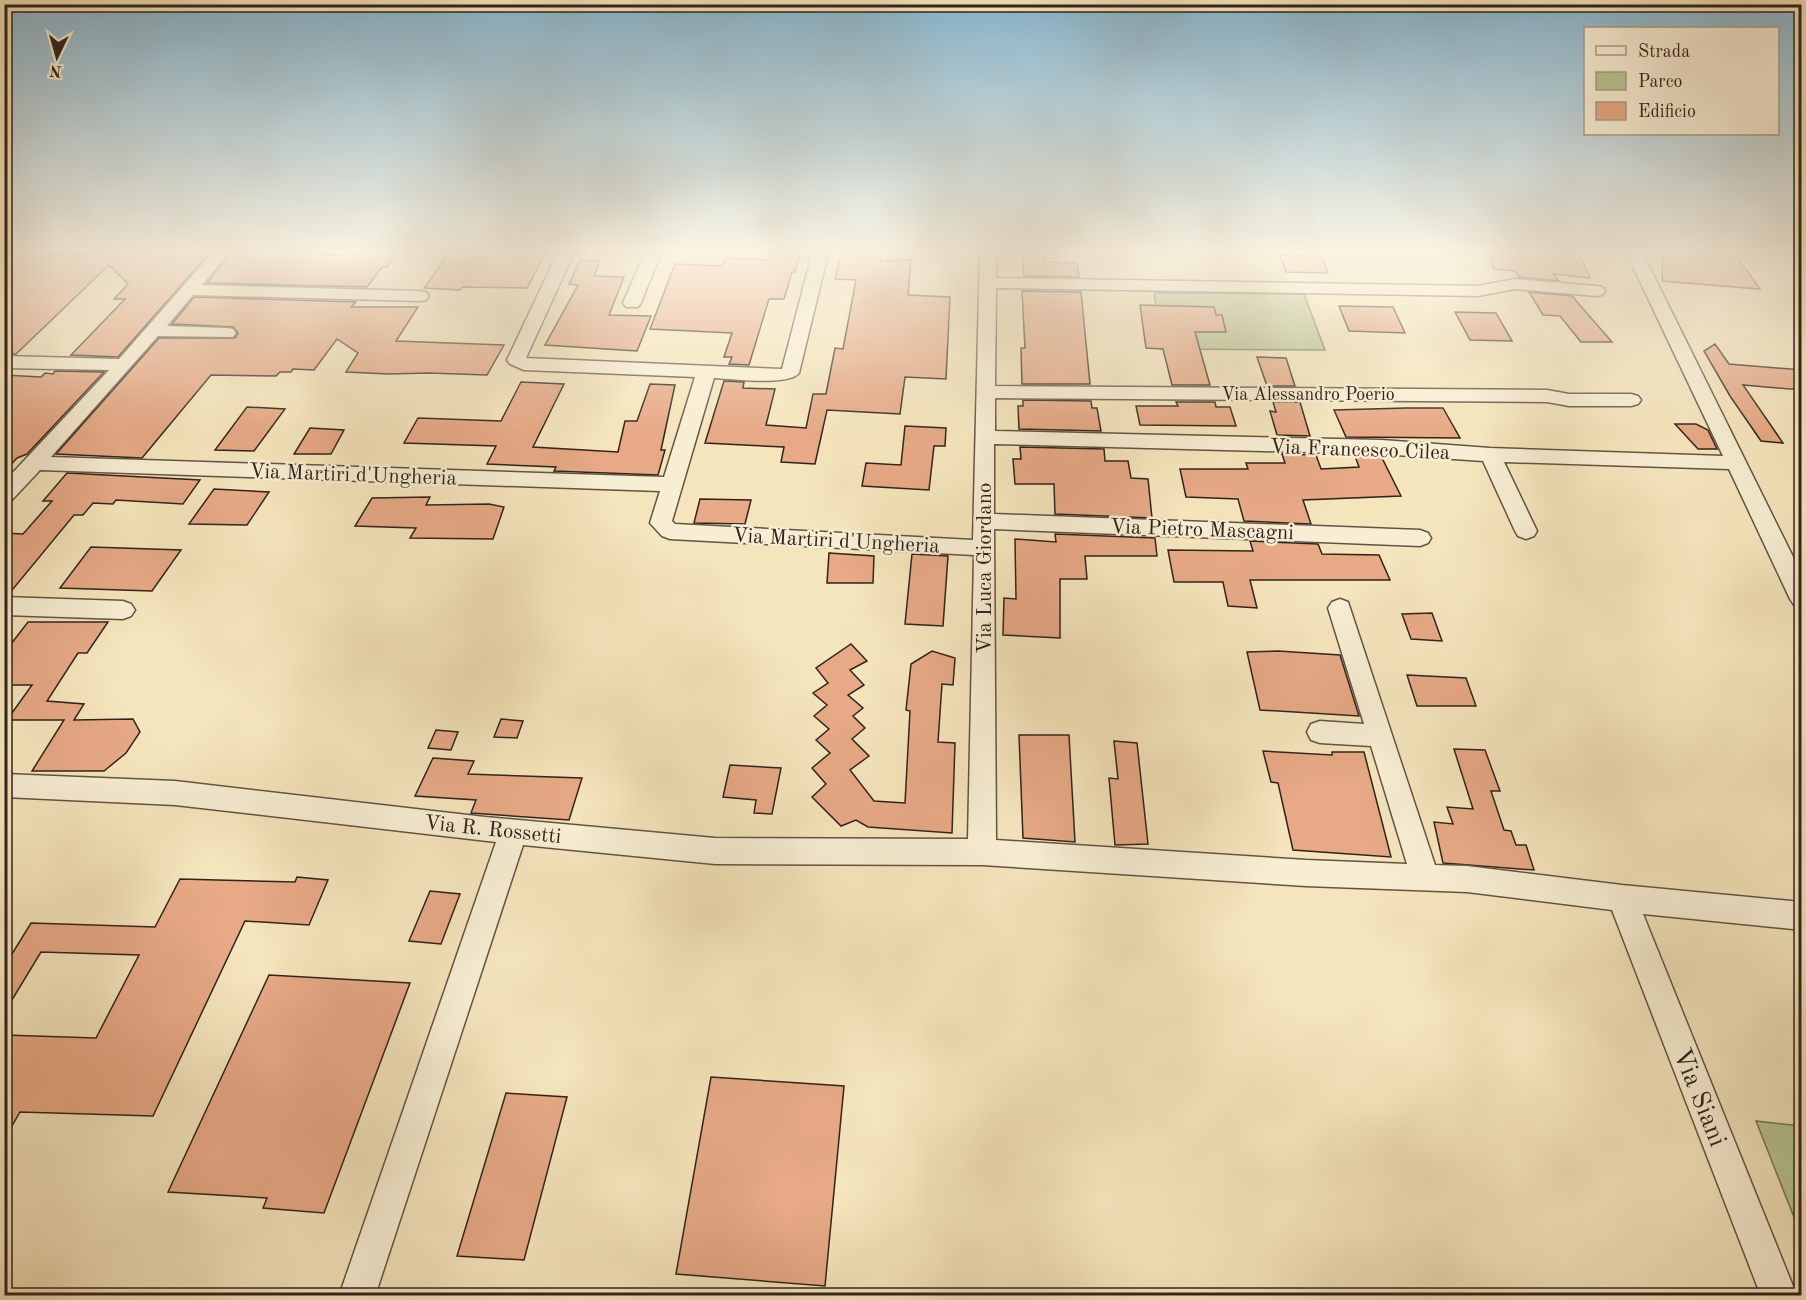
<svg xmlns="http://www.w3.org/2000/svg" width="1806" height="1300" font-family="'Old Standard TT',serif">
<rect width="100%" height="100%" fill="#f5e5bc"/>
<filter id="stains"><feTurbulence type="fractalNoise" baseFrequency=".00333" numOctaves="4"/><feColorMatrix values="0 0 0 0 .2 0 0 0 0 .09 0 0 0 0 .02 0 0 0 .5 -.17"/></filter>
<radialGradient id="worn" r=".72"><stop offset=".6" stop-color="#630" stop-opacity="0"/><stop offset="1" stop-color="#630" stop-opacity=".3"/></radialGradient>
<!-- green -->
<path fill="#b8c593" stroke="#747458" stroke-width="1.5" d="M 1154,293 L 1304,294 L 1325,350 L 1162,349 Z
M 1756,1121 L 1801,1126 L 1801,1235 Z"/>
<!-- building -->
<path fill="#e7a986" stroke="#31231c" stroke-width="1.5" d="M 89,250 L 212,250 L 118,357 L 71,355 L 125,299 L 114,299 L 128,284 L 109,265 L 16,354 L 4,354 L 4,253 L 88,256 Z
M 233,250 L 311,250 L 308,254 L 353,256 L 357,250 L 398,250 L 387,267 L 382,267 L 367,287 L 207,283 Z
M 451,250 L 547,250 L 527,288 L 462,287 L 460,290 L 424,288 Z
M 773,250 L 801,250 L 795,272 L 792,272 L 784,299 L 769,299 L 749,365 L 729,364 L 732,357 L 724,357 L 732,333 L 650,329 L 675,264 L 722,266 L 725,258 L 770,260 Z
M 842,250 L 882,250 L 880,261 L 911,260 L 908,295 L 950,297 L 946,379 L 905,377 L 900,414 L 827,410 L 815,464 L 781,462 L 784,447 L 705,443 L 724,381 L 744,382 L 743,388 L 775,389 L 766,425 L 806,428 L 813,394 L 826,394 L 835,348 L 843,349 L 856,280 L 835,279 Z
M 1022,250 L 1044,250 L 1045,262 L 1077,263 L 1079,277 L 1024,276 Z
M 1488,250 L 1577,250 L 1590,278 L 1553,274 L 1559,281 L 1519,277 L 1515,271 L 1494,269 Z
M 1663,250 L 1732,250 L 1760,289 L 1662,281 Z
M 1280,255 L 1321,256 L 1328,273 L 1286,272 Z
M 580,260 L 600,261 L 594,276 L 624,277 L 609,315 L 651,316 L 637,351 L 545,345 L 578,285 L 569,284 Z
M 1022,291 L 1081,292 L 1090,384 L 1022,384 L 1021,348 L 1025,348 Z
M 1529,292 L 1572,296 L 1612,342 L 1581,342 L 1560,316 L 1543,315 Z
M 194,297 L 356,302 L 351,307 L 418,307 L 396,341 L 504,345 L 487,375 L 428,373 L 389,374 L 346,372 L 358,353 L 337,339 L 314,370 L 293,369 L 291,372 L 280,372 L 276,376 L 211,375 L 142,458 L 56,454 L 159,338 L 235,338 L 238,333 L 233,327 L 172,324 Z
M 1140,305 L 1214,307 L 1216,315 L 1222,315 L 1226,332 L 1195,332 L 1210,385 L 1172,385 L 1163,349 L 1146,348 Z
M 1339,306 L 1393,307 L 1405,333 L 1349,331 Z
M 1455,312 L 1496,313 L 1512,341 L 1470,340 Z
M 1715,344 L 1729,364 L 1802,370 L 1802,390 L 1743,385 L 1783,443 L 1761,441 L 1730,396 L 1704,351 Z
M 1257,357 L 1286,358 L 1295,386 L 1267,386 Z
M 55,371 L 104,372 L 27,454 L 17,458 L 4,472 L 4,375 L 41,377 L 45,373 L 53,374 Z
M 521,382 L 564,384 L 533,447 L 618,452 L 625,421 L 637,421 L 650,384 L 675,385 L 661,450 L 665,450 L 658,475 L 554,471 L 556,467 L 487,464 L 496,446 L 404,443 L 418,418 L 501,421 Z
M 1023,400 L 1091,401 L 1092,408 L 1097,408 L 1101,431 L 1019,429 L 1018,406 L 1023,406 Z
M 1176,402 L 1215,402 L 1216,407 L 1230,407 L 1236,426 L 1140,425 L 1136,406 L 1178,406 Z
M 1273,402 L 1300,402 L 1310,436 L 1277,435 L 1270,411 L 1276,412 Z
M 247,407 L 285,409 L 254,451 L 215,450 Z
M 1406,408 L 1443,408 L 1460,438 L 1346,437 L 1334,410 Z
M 1675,424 L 1696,424 L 1708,430 L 1717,449 L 1698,449 Z
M 905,426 L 946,428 L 945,446 L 934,446 L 929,490 L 862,486 L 866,463 L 901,465 Z
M 310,428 L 344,430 L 331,454 L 294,454 Z
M 1020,447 L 1104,449 L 1105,461 L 1128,461 L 1131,478 L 1148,479 L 1152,518 L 1055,514 L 1054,484 L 1015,484 L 1013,459 L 1021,459 Z
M 1282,454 L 1316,455 L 1321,469 L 1359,467 L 1355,456 L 1381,456 L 1401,496 L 1303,500 L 1311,524 L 1244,521 L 1238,499 L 1186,497 L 1180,469 L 1248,469 L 1246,463 L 1285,463 Z
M 67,473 L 200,480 L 183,504 L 116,500 L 113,504 L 93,503 L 83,515 L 74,515 L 8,595 L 4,595 L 4,533 L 23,534 L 52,501 L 43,501 Z
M 214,489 L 269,492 L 247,525 L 189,524 Z
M 430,497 L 426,505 L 489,504 L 504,507 L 493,539 L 410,538 L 416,528 L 355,526 L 372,498 Z
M 700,499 L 751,500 L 745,524 L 694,523 Z
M 1055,534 L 1155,538 L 1157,556 L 1085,556 L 1087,579 L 1060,579 L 1060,638 L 1003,635 L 1004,598 L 1016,599 L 1015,539 L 1056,542 Z
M 1250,541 L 1318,544 L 1322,554 L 1379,555 L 1390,580 L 1250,580 L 1257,608 L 1228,606 L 1223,582 L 1174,582 L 1168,550 L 1253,551 Z
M 91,547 L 181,550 L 152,591 L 60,588 Z
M 829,553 L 874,556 L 873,583 L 827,583 Z
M 912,554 L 948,556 L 943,626 L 905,624 Z
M 1432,613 L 1442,641 L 1411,639 L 1402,614 Z
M 28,622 L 108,622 L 87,653 L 78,653 L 47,701 L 84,704 L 74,720 L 133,719 L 140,732 L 126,753 L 104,771 L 32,771 L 64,720 L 7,720 L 32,685 L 4,685 L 4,653 Z
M 851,644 L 867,661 L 850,670 L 864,685 L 848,695 L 863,708 L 853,716 L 865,728 L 852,739 L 869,756 L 850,770 L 874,801 L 905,803 L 910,711 L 906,710 L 911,664 L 932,651 L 955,658 L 953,685 L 942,684 L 938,742 L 955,743 L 952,833 L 868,827 L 856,820 L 841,826 L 812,797 L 826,784 L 812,768 L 830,753 L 816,740 L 829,729 L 814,716 L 827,705 L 813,693 L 828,683 L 816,668 Z
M 1278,651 L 1340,655 L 1359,716 L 1260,710 L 1247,652 Z
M 1407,675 L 1466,678 L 1476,706 L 1417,706 Z
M 501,719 L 523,721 L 517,738 L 494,737 Z
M 436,730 L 458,732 L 451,750 L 428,748 Z
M 1019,735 L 1069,735 L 1075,842 L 1023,838 Z
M 1114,741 L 1137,743 L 1148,844 L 1115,845 L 1109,778 L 1118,779 Z
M 1454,749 L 1485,750 L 1500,791 L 1491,791 L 1504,830 L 1511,831 L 1516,845 L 1526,845 L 1534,870 L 1443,863 L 1434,822 L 1453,824 L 1447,807 L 1473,809 Z
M 1263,751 L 1332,755 L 1332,752 L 1364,752 L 1391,857 L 1293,850 L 1278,783 L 1271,782 Z
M 433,758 L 474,761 L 468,774 L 582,778 L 569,820 L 471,813 L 476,800 L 415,796 Z
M 730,765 L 781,768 L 772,814 L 754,813 L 756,800 L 723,797 Z
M 297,877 L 328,880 L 309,925 L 245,921 L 153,1116 L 20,1112 L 4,1140 L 4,1035 L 96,1038 L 139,955 L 41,952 L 4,1013 L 4,967 L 31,923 L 155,927 L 180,879 L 295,882 Z
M 430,891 L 460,894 L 441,944 L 409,941 Z
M 269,975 L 410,983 L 324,1213 L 263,1208 L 267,1198 L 168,1192 Z
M 711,1077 L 844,1086 L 825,1286 L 676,1274 Z
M 506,1093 L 567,1097 L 524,1260 L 457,1256 Z"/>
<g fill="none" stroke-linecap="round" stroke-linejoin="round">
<defs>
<path id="minor" d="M 215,250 L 231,250 L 202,285 L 420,291 L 426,292 L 429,296 L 426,300 L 420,301 L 193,295 L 167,326 L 227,328 L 233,329 L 236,333 L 233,337 L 158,336 L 51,457 L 664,477 L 695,377 L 524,370 L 510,364 L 507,360 L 559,250 L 575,250 L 526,358 L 782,369 L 813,250 L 829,250 L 799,373 C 790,386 731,379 714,378 L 672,521 L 675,524 L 973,540 L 980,250 L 996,250 L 996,278 L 1478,286 L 1515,279 L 1596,286 L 1602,287 L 1605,291 L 1602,295 L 1596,296 L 1515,289 L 1478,296 L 996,288 L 995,386 L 1547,390 L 1569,394 L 1631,394 L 1638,396 L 1641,400 L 1638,404 L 1631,406 L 1569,406 L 1547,402 L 995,398 L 995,431 L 1382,440 L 1490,448 L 1723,456 L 1625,250 L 1641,250 L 1802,575 L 1802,607 L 1794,605 L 1790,599 L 1729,469 L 1504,462 L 1537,531 L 1534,536 L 1526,539 L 1518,536 L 1515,531 L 1483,461 L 1382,454 L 994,444 L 994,514 L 1420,530 L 1428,533 L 1431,538 L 1428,543 L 1420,546 L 994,529 L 996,840 L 1306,860 L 1407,864 L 1371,746 L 1320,743 L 1311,740 L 1307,732 L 1311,724 L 1320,721 L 1364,724 L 1328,608 L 1332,602 L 1340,599 L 1348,602 L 1435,865 L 1467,866 L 1622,885 L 1802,902 L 1802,930 L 1643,914 L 1797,1296 L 1761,1296 L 1612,910 L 1467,892 L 1306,886 L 982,865 L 715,864 L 523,845 L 375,1296 L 339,1296 L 496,842 L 175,805 L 4,797 L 4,774 L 175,781 L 485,817 L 715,838 L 968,839 L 974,555 L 670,539 L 662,536 L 650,523 L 660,491 L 40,470 L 11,501 L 4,503 L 4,482 L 109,370 L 4,368 L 4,356 L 119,359 Z
M 646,250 L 662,250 L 641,303 L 638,307 L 626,307 L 623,303 Z
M 4,597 L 123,601 L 131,604 L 135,610 L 131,616 L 123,619 L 4,615 Z"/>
</defs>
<!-- minor casing -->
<use href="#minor" stroke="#625444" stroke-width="3"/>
<!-- minor -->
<use href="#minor" fill="#f8eed3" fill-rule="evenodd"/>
</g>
<!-- sky -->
<linearGradient id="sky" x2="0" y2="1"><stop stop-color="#89b8d1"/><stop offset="0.58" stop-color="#faf3e1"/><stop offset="1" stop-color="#faf3e1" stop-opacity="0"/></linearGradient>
<rect width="1806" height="432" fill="url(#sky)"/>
<g text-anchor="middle" stroke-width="5" stroke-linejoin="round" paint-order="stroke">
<!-- far-street labels -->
<g font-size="18" fill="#31231c" stroke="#f8eed3">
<text x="1308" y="400">Via Alessandro Poerio</text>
</g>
<!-- street labels -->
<g font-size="21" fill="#31231c" stroke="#f8eed3">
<text transform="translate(1360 449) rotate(2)" y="7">Via Francesco Cilea</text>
<text transform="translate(353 474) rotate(2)" y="7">Via Martiri d'Ungheria</text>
<text transform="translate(1202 529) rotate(2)" y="7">Via Pietro Mascagni</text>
<text transform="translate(836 540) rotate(3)" y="7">Via Martiri d'Ungheria</text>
<text transform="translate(984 568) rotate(-90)" y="7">Via Luca Giordano</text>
<text transform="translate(493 829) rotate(6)" y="7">Via R. Rossetti</text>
</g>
<!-- near-street labels -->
<g font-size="26" fill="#31231c" stroke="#f8eed3">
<text transform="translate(1701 1097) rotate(68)" y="9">Via Siani</text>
</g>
</g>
<!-- margin -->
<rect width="1806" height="1300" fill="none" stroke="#f5e5bc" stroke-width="24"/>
<rect x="6" y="6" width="1794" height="1288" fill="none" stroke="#31231c" stroke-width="3"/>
<rect x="12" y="12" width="1782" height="1276" fill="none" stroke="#31231c" stroke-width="1.5"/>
<!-- legend -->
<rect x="1584" y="27" width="195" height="108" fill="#f8eed3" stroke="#a89d8a" stroke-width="1.5"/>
<rect x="1596" y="46" width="30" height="9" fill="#f8eed3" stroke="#a89d8a" stroke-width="1.5"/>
<text x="1638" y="57" font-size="18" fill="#31231c">Strada</text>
<rect x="1596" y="72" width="30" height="18" fill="#b8c593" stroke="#a89d8a" stroke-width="1.5"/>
<text x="1638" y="87" font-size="18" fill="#31231c">Parco</text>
<rect x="1596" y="102" width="30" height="18" fill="#e7a986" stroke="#a89d8a" stroke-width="1.5"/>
<text x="1638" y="117" font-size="18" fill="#31231c">Edificio</text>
<!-- north arrow -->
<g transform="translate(57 57) rotate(185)" stroke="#f8eed3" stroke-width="4.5" paint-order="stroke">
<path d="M0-4.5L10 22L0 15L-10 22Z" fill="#31231c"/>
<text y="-9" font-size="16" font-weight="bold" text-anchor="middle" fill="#31231c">N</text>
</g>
<rect width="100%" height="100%" filter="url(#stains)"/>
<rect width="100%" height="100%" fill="url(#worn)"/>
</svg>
